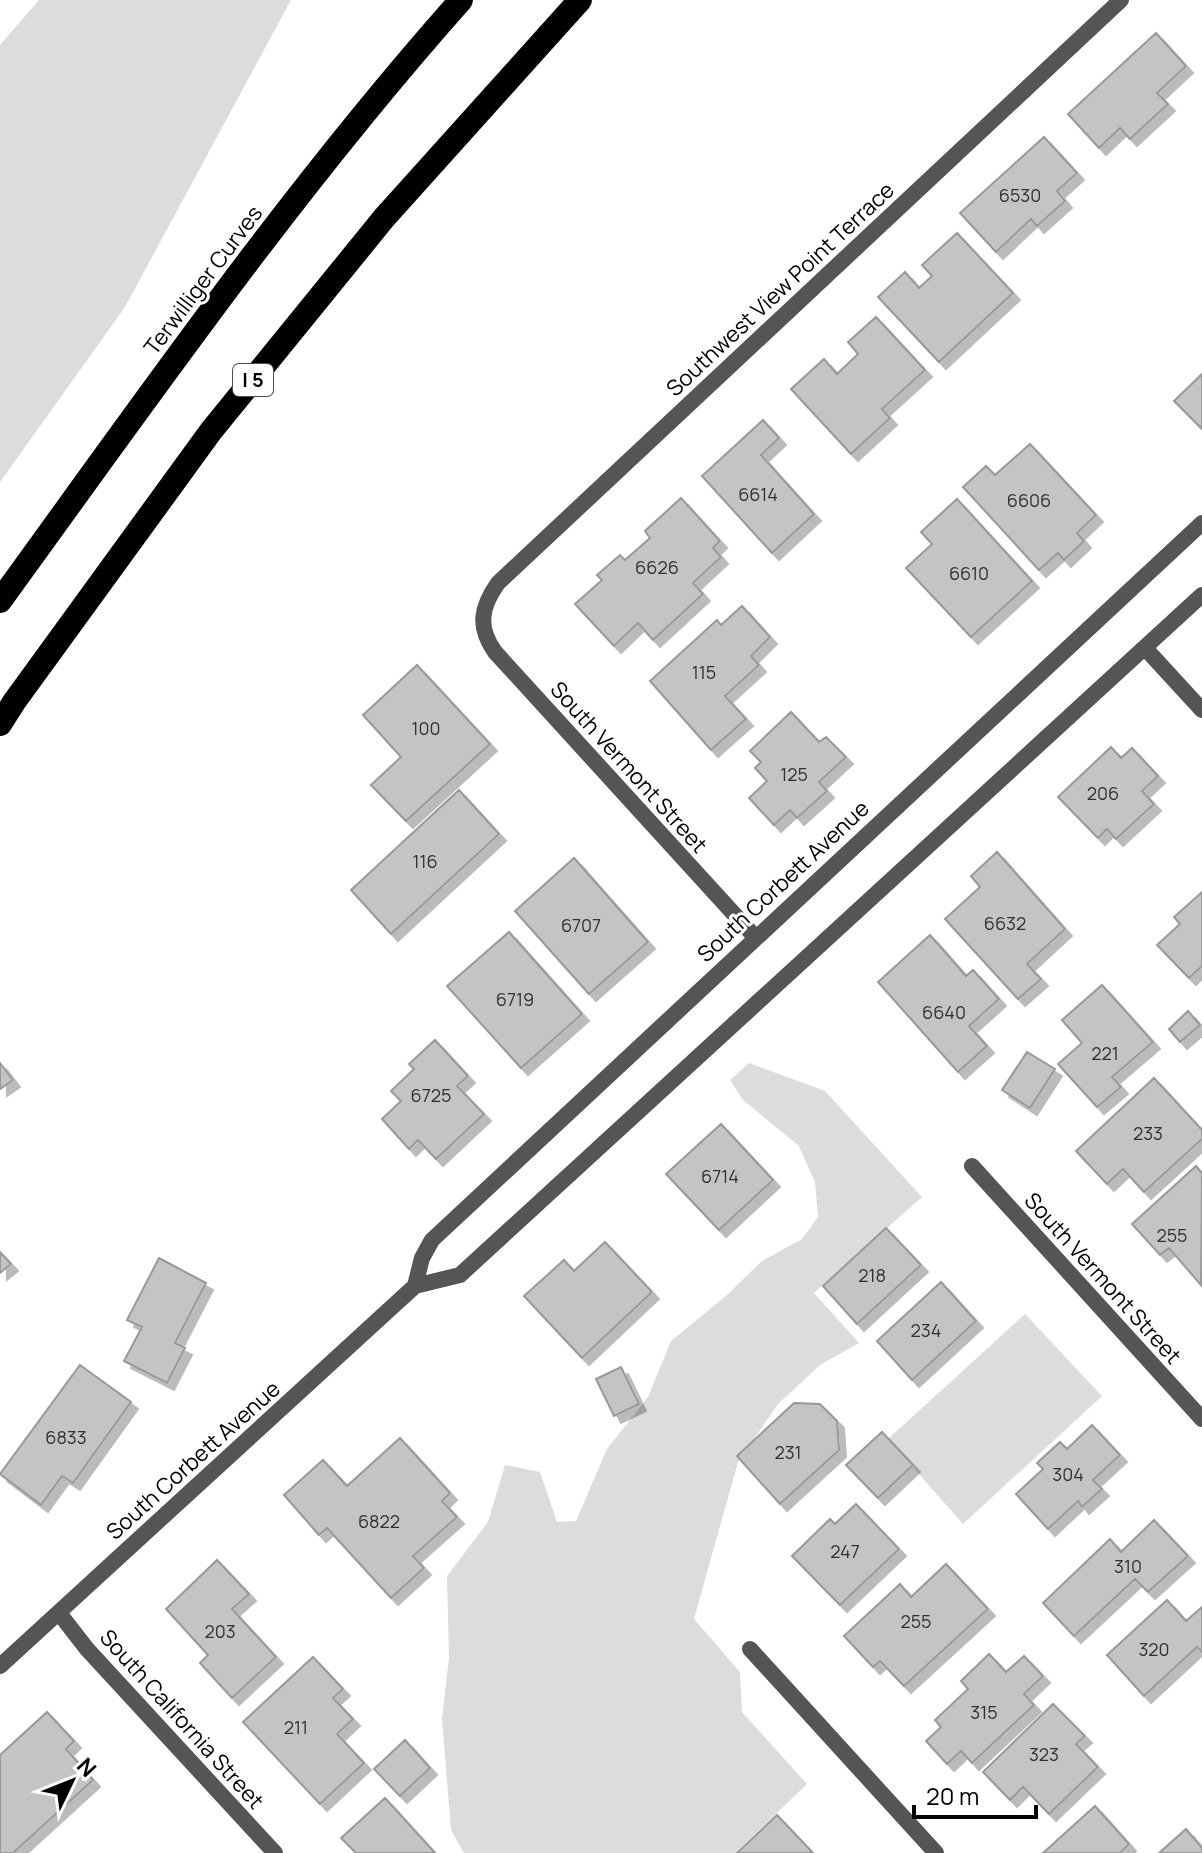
<svg xmlns="http://www.w3.org/2000/svg" width="1202" height="1853" font-family="Manrope,sans-serif">
<defs>
<filter id="shadow"><feDropShadow dx="7" dy="7" stdDeviation="0" flood-color="#0004"/></filter>
</defs>
<rect width="100%" height="100%" fill="#fff"/>
<!-- green -->
<path fill="#dcdcdc" d="M 39,0 L 291,0 L 125,307 L 0,482 L 0,45 Z
M 749,1063 L 825,1091 L 922,1197 L 814,1293 L 859,1343 L 820,1365 L 778,1404 L 738,1462 L 694,1619 L 740,1672 L 742,1712 L 807,1784 L 735,1853 L 464,1853 L 451,1830 L 442,1719 L 449,1658 L 447,1576 L 488,1522 L 505,1465 L 540,1472 L 557,1522 L 576,1521 L 607,1449 L 648,1397 L 671,1341 L 727,1295 L 762,1261 L 802,1239 L 818,1217 L 815,1182 L 799,1146 L 743,1100 L 730,1080 Z
M 1025,1314 L 1102,1396 L 963,1524 L 888,1439 Z"/>
<!-- building -->
<path fill="#c4c4c4" stroke="#999" stroke-width="2" filter="url(#shadow)" d="M 1156,33 L 1186,66 L 1157,93 L 1168,104 L 1130,139 L 1120,128 L 1099,148 L 1068,114 Z
M 1044,137 L 1077,173 L 1057,191 L 1065,201 L 1037,226 L 1031,219 L 996,252 L 960,213 Z
M 957,233 L 1013,293 L 939,362 L 878,297 L 905,272 L 919,288 L 932,276 L 922,265 Z
M 876,317 L 925,370 L 882,409 L 890,418 L 851,454 L 791,389 L 824,359 L 837,374 L 858,354 L 848,342 Z
M 1202,374 L 1202,429 L 1174,401 Z
M 763,420 L 779,438 L 761,455 L 814,514 L 772,553 L 702,476 Z
M 1030,444 L 1096,515 L 1077,533 L 1084,541 L 1064,560 L 1058,553 L 1039,570 L 963,487 L 986,466 L 995,475 Z
M 681,498 L 720,541 L 713,548 L 721,557 L 693,583 L 703,594 L 653,640 L 638,623 L 614,646 L 575,604 L 602,580 L 597,575 L 620,555 L 625,560 L 650,538 L 645,531 Z
M 957,499 L 1032,581 L 971,637 L 906,568 L 932,544 L 921,532 Z
M 742,606 L 770,637 L 751,656 L 759,665 L 725,696 L 746,719 L 711,750 L 650,681 L 717,620 L 721,625 Z
M 417,665 L 490,744 L 406,821 L 371,785 L 401,757 L 363,715 Z
M 791,712 L 819,742 L 826,737 L 846,757 L 819,782 L 827,791 L 797,818 L 790,810 L 774,825 L 749,798 L 767,781 L 755,768 L 761,762 L 750,751 Z
M 1111,747 L 1121,758 L 1132,748 L 1158,776 L 1142,791 L 1154,804 L 1116,839 L 1107,829 L 1098,838 L 1058,797 Z
M 459,790 L 499,834 L 391,934 L 351,890 Z
M 997,852 L 1065,929 L 1027,964 L 1041,979 L 1018,999 L 945,919 L 980,887 L 971,876 Z
M 574,858 L 648,942 L 589,994 L 515,911 Z
M 1202,892 L 1202,966 L 1189,978 L 1157,945 L 1180,924 L 1174,917 Z
M 509,932 L 582,1014 L 521,1068 L 447,986 Z
M 930,935 L 966,976 L 973,970 L 999,999 L 969,1026 L 987,1046 L 958,1072 L 878,982 Z
M 1102,985 L 1153,1042 L 1112,1077 L 1121,1087 L 1097,1107 L 1058,1064 L 1082,1043 L 1062,1020 Z
M 1188,1011 L 1200,1025 L 1180,1042 L 1169,1029 Z
M 435,1040 L 468,1076 L 457,1086 L 484,1114 L 436,1159 L 418,1140 L 409,1149 L 382,1119 L 401,1101 L 391,1091 L 414,1069 L 409,1064 Z
M 1027,1052 L 1055,1069 L 1030,1108 L 1002,1090 Z
M 0,1063 L 13,1080 L 0,1089 Z
M 1154,1078 L 1202,1130 L 1202,1139 L 1144,1192 L 1123,1169 L 1107,1184 L 1076,1151 Z
M 721,1124 L 773,1180 L 719,1230 L 666,1174 Z
M 1196,1166 L 1202,1173 L 1201,1285 L 1169,1248 L 1160,1255 L 1132,1224 Z
M 886,1228 L 921,1265 L 857,1324 L 823,1286 Z
M 605,1242 L 652,1292 L 582,1358 L 524,1296 L 564,1260 L 574,1271 Z
M 0,1252 L 11,1264 L 0,1273 Z
M 159,1258 L 206,1283 L 175,1343 L 185,1348 L 167,1383 L 124,1361 L 142,1327 L 127,1320 Z
M 941,1282 L 976,1321 L 912,1380 L 877,1341 Z
M 80,1365 L 131,1402 L 73,1483 L 62,1476 L 41,1505 L 0,1474 Z
M 621,1367 L 639,1404 L 614,1416 L 596,1379 Z
M 794,1403 L 820,1404 L 837,1421 L 839,1450 L 780,1504 L 737,1456 Z
M 1092,1425 L 1120,1455 L 1093,1480 L 1102,1489 L 1082,1507 L 1078,1501 L 1048,1529 L 1016,1494 L 1043,1469 L 1037,1463 L 1060,1442 L 1067,1449 Z
M 882,1432 L 913,1465 L 878,1498 L 846,1465 Z
M 400,1438 L 450,1493 L 442,1501 L 457,1517 L 413,1556 L 424,1568 L 391,1598 L 327,1528 L 319,1535 L 284,1495 L 323,1460 L 347,1486 Z
M 856,1504 L 899,1549 L 840,1605 L 792,1556 L 830,1519 L 835,1524 Z
M 1154,1520 L 1188,1556 L 1148,1592 L 1135,1579 L 1074,1636 L 1043,1603 L 1110,1539 L 1121,1552 Z
M 217,1560 L 249,1594 L 232,1609 L 276,1657 L 232,1698 L 200,1663 L 208,1655 L 166,1609 Z
M 946,1564 L 988,1609 L 904,1686 L 880,1661 L 873,1667 L 844,1636 L 900,1584 L 911,1597 Z
M 1167,1600 L 1186,1621 L 1202,1607 L 1202,1652 L 1197,1647 L 1144,1696 L 1107,1655 Z
M 989,1654 L 1006,1672 L 1024,1656 L 1043,1676 L 1024,1694 L 1034,1705 L 972,1763 L 961,1751 L 947,1764 L 926,1741 L 941,1727 L 935,1720 L 968,1689 L 961,1681 Z
M 313,1657 L 343,1689 L 333,1698 L 353,1719 L 337,1734 L 364,1763 L 320,1804 L 243,1722 Z
M 1053,1704 L 1085,1736 L 1076,1744 L 1098,1767 L 1049,1814 L 1023,1787 L 1010,1800 L 983,1772 Z
M 47,1712 L 74,1741 L 66,1749 L 93,1780 L 13,1853 L 0,1853 L 0,1755 Z
M 405,1740 L 430,1768 L 400,1796 L 374,1769 Z
M 385,1798 L 435,1853 L 356,1853 L 341,1838 Z
M 1095,1806 L 1129,1844 L 1120,1853 L 1043,1853 Z
M 777,1815 L 813,1853 L 737,1853 Z
M 1186,1829 L 1202,1848 L 1202,1853 L 1159,1853 Z"/>
<g fill="none" stroke-linecap="round" stroke-linejoin="round">
<!-- minor -->
<path stroke="#555" stroke-width="16" d="M 1145,648 L 1202,710
M 755,937 L 495,652 C 477,627 481,607 498,583 L 1121,0
M 972,1166 L 1202,1419
M 415,1286 L 422,1258 L 432,1240 L 1202,523
M 59,1613 L 87,1649 L 275,1853
M 750,1649 L 936,1853
M 0,1666 L 415,1286 L 460,1275 L 1202,595"/>
<!-- motorway -->
<path stroke="#000" stroke-width="24" d="M 0,601 C 148,397 293,189 461,0
M 0,724 L 14,702 L 211,431 L 384,218 L 580,0"/>
</g>
<g text-anchor="middle" stroke-width="6" stroke-linejoin="round" paint-order="stroke">
<!-- number labels -->
<g font-size="18" fill="#313131">
<text x="1020" y="202">6530</text>
<text x="758" y="501">6614</text>
<text x="1029" y="507">6606</text>
<text x="657" y="574">6626</text>
<text x="969" y="580">6610</text>
<text x="704" y="679">115</text>
<text x="426" y="735">100</text>
<text x="794" y="781">125</text>
<text x="1103" y="800">206</text>
<text x="425" y="868">116</text>
<text x="1005" y="930">6632</text>
<text x="581" y="932">6707</text>
<text x="515" y="1006">6719</text>
<text x="944" y="1019">6640</text>
<text x="1105" y="1060">221</text>
<text x="431" y="1102">6725</text>
<text x="1148" y="1140">233</text>
<text x="720" y="1183">6714</text>
<text x="1172" y="1242">255</text>
<text x="872" y="1282">218</text>
<text x="926" y="1337">234</text>
<text x="66" y="1444">6833</text>
<text x="788" y="1459">231</text>
<text x="1068" y="1481">304</text>
<text x="379" y="1528">6822</text>
<text x="845" y="1558">247</text>
<text x="1128" y="1573">310</text>
<text x="916" y="1628">255</text>
<text x="220" y="1638">203</text>
<text x="1154" y="1656">320</text>
<text x="984" y="1719">315</text>
<text x="296" y="1734">211</text>
<text x="1044" y="1761">323</text>
</g>
<!-- shield labels -->
<rect fill="#fff" stroke="#4c4c4c" stroke-width="2" x="233" y="364" width="40" height="32" rx="6"/>
<g font-size="20" font-weight="bold" fill="#000">
<text x="253" y="387">I 5</text>
</g>
<!-- street labels -->
<g font-size="22" fill="#000" stroke="#fff">
<text transform="translate(203 280) rotate(-53)" y="8">Terwilliger Curves</text>
<text transform="translate(780 289) rotate(-43)" y="8">Southwest View Point Terrace</text>
<text transform="translate(629 767) rotate(48)" y="8">South Vermont Street</text>
<text transform="translate(783 881) rotate(-43)" y="8">South Corbett Avenue</text>
<text transform="translate(1103 1278) rotate(48)" y="8">South Vermont Street</text>
<text transform="translate(193 1460) rotate(-42)" y="8">South Corbett Avenue</text>
<text transform="translate(182 1719) rotate(48)" y="8">South California Street</text>
</g>
</g>
<!-- north arrow -->
<g transform="translate(72 1781) rotate(47)" stroke="#ffffff" stroke-width="6" paint-order="stroke">
<path d="M0-6L14 30L0 20L-14 30Z" fill="#000000"/>
<text y="-12" font-size="22" font-weight="bold" text-anchor="middle" fill="#000000">N</text>
</g>
<!-- scale -->
<path d="M914 1805v12h122v-12" fill="none" stroke="#000000" stroke-width="4"/>
<text x="926" y="1805" font-size="24" fill="#000000" stroke="#ffffff" stroke-width="6" paint-order="stroke">20 m</text>
</svg>
